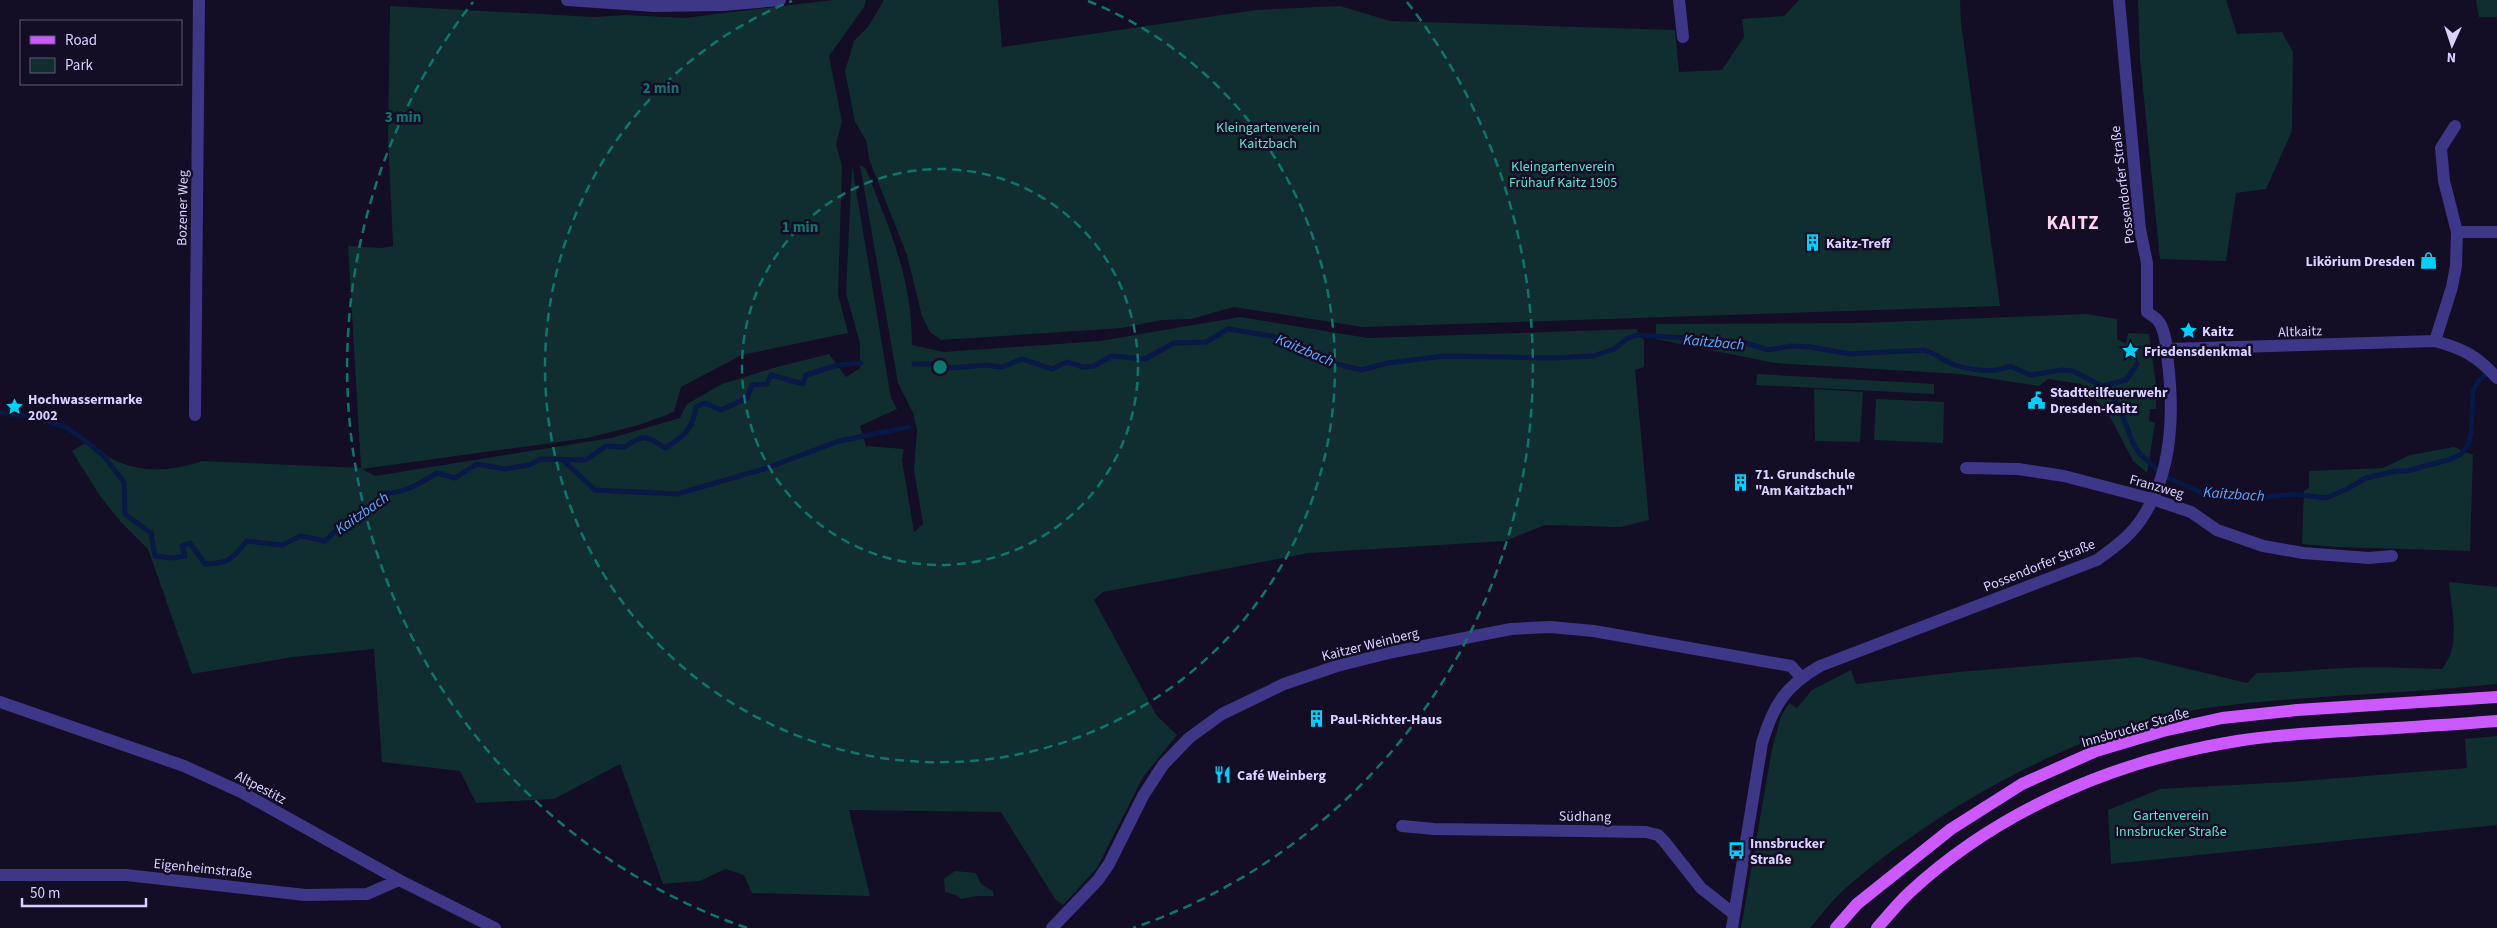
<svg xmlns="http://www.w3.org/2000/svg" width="2497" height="928" font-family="'Source Sans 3',sans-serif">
<rect width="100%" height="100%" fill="#130d25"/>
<!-- green -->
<path fill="#102e2f" d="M 833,0 L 866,0 L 864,7 L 829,56 L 842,121 L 836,144 L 842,166 L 838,294 L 848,333 L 742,355 L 681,387 L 674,412 L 639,425 L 587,438 L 362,469 L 375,476 L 611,438 L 680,418 L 687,404 L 722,384 L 777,367 L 829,354 L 846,377 L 860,368 L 860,343 L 846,293 L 852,166 L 891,398 L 897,409 L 860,426 L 866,446 L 904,449 L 902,460 L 914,532 L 923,524 L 914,470 L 917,430 L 913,413 L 898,383 L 860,165 L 866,169 C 890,231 912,277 912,345 L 944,352 L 1100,341 L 1240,317 L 1368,338 L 1636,329 L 1644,340 L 1644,367 L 1635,370 L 1649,520 L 1621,527 L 1545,525 L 1505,541 L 1309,553 L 1103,592 L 1094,600 L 1157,716 L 1177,735 L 1143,777 L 1097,868 L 1063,905 L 1055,899 L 1001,812 L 849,810 L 870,896 L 752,893 L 744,875 L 725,869 L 700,881 L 663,884 L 620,764 L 554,799 L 476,803 L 460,771 L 382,762 L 374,649 L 293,657 L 192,674 L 148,549 L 121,522 L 100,496 L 72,451 L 87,442 C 123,472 157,476 202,461 L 361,468 L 348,246 L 382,248 L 393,246 L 388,136 L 390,6 L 594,17 L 626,15 L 684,18 Z
M 884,0 L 998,0 L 1002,47 L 1256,10 L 1340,6 L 1390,21 L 1675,30 L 1679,72 L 1722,70 L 1744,37 L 1742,19 L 1784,16 L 1799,0 L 1960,0 L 1961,23 L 2000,306 L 1363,327 L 1234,307 L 1191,319 L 1162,320 L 1122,328 L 941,340 L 930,332 L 922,316 L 907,255 L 869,159 L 866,140 L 855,122 L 845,71 L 854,41 L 868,27 Z
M 2138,0 L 2226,0 L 2237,34 L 2282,32 L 2293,52 L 2292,131 L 2266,189 L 2236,193 L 2226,261 L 2160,259 L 2140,58 Z
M 2476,0 L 2497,0 L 2497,17 L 2479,17 Z
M 2086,314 L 2117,319 L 2117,339 L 2126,344 L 2128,333 L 2149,334 L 2156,385 L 2156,409 L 2150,409 L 2149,421 L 2155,423 L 2147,473 L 2133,461 L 2109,415 L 2081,384 L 2048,379 L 2039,386 L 1961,374 L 1775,363 L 1656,339 L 1656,324 L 1863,323 Z
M 1757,374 L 1934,384 L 1934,394 L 1756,385 Z
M 1814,389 L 1863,392 L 1860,442 L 1815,441 Z
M 1876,399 L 1944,402 L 1943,443 L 1874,440 Z
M 2454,447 L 2473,455 L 2470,551 L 2337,547 L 2302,544 L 2304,491 L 2309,488 L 2309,471 L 2383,468 L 2410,455 Z
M 2449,582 L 2497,587 L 2497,684 C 2403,694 2308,695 2214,707 C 2086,724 1945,803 1848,886 C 1834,898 1822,914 1810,928 L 1741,928 L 1772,749 L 1781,716 L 1789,703 L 1797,708 L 1812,690 L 1851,670 L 1856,684 L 1958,672 L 2139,657 L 2247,683 L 2257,673 C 2287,673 2315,669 2345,668 C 2378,667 2410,668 2442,669 C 2462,645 2451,610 2449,582 Z
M 2497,736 L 2497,825 L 2111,864 L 2108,810 L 2160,789 L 2289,782 L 2467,768 L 2465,739 Z
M 955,871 L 976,873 L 981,884 L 993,891 L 994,896 L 976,896 L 961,899 L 956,895 L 945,892 L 944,879 Z"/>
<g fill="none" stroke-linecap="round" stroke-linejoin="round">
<!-- stream -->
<path stroke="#071944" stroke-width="5" d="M 914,364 L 933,364 L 951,368 L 985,365 L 1002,367 L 1022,359 L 1052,369 L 1067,362 L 1083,367 L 1094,366 L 1111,356 L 1145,359 L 1174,343 L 1206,342 L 1228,329 L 1272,336 L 1332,363 L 1361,370 L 1388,363 L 1444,356 L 1552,358 L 1593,356 L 1614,349 L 1628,338 L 1637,335 L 1743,342 L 1768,350 L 1791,346 L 1810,347 L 1850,354 L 1924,350 C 1935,353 1942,360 1952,364 C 1968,370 1995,374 2010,366 L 2030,375 L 2062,370 L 2073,371 L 2102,386 L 2117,402 L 2133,443 L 2139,453 L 2164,476 L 2204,494 L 2260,498 L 2293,494 L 2326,498 L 2347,489 L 2366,478 L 2396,471 L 2407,471 L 2451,459 L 2461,454 L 2468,445 L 2471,433 L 2473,391 L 2478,381 L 2490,372
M 2102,386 L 2126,380 L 2137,364
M 0,413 L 31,416 L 66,427 L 87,442 L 103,455 L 124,482 L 125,514 L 151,533 L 155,556 L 173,558 L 185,556 L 182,546 L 190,543 L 205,564 C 229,564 233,558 247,541 L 282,545 L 301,536 L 325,541 L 345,522 L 364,512 L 385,493 C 406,493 420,483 437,473 L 455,478 L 477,464 L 505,469 L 529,465 L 541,459 L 586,460 L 606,446 L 625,447 C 643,434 646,435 665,448 C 685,436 692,430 696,407 L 705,403 L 721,410 L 747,398 L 752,385 L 767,384 L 771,375 L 803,384 L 806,375 L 838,365 L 861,363
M 564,461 L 595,490 L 677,494 L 764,469 L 839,441 L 909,427"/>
<!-- street -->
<path stroke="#3e3686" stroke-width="12" d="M 567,0 L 654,6 L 723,5 L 780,0
M 1679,0 L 1683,37
M 2457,232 L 2497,232
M 2435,341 L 2452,287 L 2456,266 L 2457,232 L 2444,181 L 2441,148 L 2455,126
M 2167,349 L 2435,341 C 2464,349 2477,356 2497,378
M 195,415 L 199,0
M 1966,468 L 2018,469 L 2064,476 L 2152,499 L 2191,512 L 2217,530 L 2263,546 L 2303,553 L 2369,558 L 2392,556
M 0,702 L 184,766 L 241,792 L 399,880 L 495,928
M 1402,826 L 1434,829 L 1646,832 L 1658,835 L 1664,841 L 1701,888 L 1734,914
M 0,875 L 126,875 L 305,895 L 367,894 L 399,880
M 1052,928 L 1098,880 L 1109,864 L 1143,796 L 1163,765 L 1189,738 L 1222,714 L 1284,684 L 1337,666 L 1393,652 L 1511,629 L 1550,627 L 1594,631 L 1791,666 L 1801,677
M 1732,928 L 1762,743 C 1773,706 1785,686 1820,666 L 2097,560 C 2115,547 2133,534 2144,515 C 2172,471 2174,413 2168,363 C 2167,350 2166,332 2159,322 C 2157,318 2151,315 2147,312 L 2147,263 L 2140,229 L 2119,0"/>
<!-- primary -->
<path stroke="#cc58ff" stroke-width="12" d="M 1836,928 L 1857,904 L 1951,829 L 2022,784 L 2096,751 L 2163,731 L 2222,718 L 2297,710 L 2497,697
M 1877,928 C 1888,916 1898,903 1910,892 C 2000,809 2117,760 2237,741 C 2273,735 2310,733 2346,731 C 2397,728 2447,725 2497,721"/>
</g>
<!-- distance rings -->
<g fill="none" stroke="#0f766e" stroke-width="2.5" stroke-dasharray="9 6">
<circle cx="940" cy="367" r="198"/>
<path d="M1088 1A395 395 0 1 1 792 1"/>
<path d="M747 928A593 593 0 0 1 473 2M1407 2A593 593 0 0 1 1133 928"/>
</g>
<!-- icons -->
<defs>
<symbol id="building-bare" viewBox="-9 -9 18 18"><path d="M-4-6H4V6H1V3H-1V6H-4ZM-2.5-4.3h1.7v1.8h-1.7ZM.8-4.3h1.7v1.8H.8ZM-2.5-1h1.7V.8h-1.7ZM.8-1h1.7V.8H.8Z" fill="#00d1fc" stroke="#130d25" stroke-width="2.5" paint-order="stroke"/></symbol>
<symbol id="shop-bare" viewBox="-9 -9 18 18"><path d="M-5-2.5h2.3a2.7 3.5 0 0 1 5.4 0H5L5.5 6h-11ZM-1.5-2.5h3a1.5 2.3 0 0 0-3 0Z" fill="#00d1fc" stroke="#130d25" stroke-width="2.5" paint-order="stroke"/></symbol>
<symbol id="sight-bare" viewBox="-9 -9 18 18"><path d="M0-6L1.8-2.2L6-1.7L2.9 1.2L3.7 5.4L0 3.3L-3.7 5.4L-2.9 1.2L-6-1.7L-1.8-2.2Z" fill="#00d1fc" stroke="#130d25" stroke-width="2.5" paint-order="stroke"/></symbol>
<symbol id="civic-bare" viewBox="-9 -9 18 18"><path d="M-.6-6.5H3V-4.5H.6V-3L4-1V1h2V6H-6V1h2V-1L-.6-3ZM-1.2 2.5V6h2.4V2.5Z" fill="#00d1fc" stroke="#130d25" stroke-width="2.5" paint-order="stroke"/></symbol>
<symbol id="restaurant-bare" viewBox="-9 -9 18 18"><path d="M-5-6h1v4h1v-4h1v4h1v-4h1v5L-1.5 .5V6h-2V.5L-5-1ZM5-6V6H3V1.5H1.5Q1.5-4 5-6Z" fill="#00d1fc" stroke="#130d25" stroke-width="2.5" paint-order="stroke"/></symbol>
<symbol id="bus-bare" viewBox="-9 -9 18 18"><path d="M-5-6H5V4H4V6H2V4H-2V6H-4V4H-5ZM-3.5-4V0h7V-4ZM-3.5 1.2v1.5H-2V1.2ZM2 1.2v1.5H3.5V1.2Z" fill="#00d1fc" stroke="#130d25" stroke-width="2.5" paint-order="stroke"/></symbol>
</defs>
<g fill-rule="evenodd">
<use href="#building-bare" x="1800" y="230" width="25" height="25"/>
<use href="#shop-bare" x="2416" y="248" width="25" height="25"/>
<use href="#sight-bare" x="2176" y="318" width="25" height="25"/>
<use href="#sight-bare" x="2118" y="338" width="25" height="25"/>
<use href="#civic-bare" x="2024" y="388" width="25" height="25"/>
<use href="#sight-bare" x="2" y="394" width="25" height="25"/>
<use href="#building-bare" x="1728" y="470" width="25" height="25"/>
<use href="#building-bare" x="1304" y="706" width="25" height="25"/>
<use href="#restaurant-bare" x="1210" y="762" width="25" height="25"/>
<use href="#bus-bare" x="1724" y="838" width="25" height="25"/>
</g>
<g text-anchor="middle" stroke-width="5" stroke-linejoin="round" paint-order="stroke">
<!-- park labels -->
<g font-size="14" fill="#57e5cb" stroke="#130d25">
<text x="1268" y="132">Kleingartenverein<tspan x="1268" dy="16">Kaitzbach</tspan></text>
<text x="1563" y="171">Kleingartenverein<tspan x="1563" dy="16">Frühauf Kaitz 1905</tspan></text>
<text x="2171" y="820">Gartenverein<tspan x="2171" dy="16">Innsbrucker Straße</tspan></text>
</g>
<!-- street labels -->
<g font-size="14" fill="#d9d1ff" stroke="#130d25">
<text transform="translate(2122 185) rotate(-97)" y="5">Possendorfer Straße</text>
<text transform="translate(182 208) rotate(-89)" y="5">Bozener Weg</text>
<text transform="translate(2300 331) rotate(-2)" y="5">Altkaitz</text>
<text transform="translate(2157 486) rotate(16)" y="5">Franzweg</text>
<text transform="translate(2039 565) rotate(-22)" y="5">Possendorfer Straße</text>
<text transform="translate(1370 644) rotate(-14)" y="5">Kaitzer Weinberg</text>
<text transform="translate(2135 727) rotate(-16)" y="5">Innsbrucker Straße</text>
<text transform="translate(261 787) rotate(28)" y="5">Altpestitz</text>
<text transform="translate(1585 816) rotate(1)" y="5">Südhang</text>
<text transform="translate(203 868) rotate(6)" y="5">Eigenheimstraße</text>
</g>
<!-- poi labels -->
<g font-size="14" font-weight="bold" fill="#d9d1ff" stroke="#130d25" text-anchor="start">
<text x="1826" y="248">Kaitz-Treff</text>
<text x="2415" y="266" text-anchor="end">Likörium Dresden</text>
<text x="2202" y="336">Kaitz</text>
<text x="2144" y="356">Friedensdenkmal</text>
<text x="2050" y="397">Stadtteilfeuerwehr<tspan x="2050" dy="16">Dresden-Kaitz</tspan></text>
<text x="28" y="404">Hochwassermarke<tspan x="28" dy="16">2002</tspan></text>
<text x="1755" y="479">71. Grundschule<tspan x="1755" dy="16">"Am Kaitzbach"</tspan></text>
<text x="1330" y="724">Paul-Richter-Haus</text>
<text x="1237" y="780">Café Weinberg</text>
<text x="1750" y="848">Innsbrucker<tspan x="1750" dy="16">Straße</tspan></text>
</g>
<!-- water labels -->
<g font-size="15" font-style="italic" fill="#5faaff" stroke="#130d25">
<text transform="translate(1714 342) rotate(5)" y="5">Kaitzbach</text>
<text transform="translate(1305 350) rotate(23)" y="5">Kaitzbach</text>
<text transform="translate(2234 494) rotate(4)" y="5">Kaitzbach</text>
<text transform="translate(362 513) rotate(-35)" y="5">Kaitzbach</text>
</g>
<!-- district labels -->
<g font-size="19" font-weight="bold" letter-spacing="1" fill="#ffd3ec" stroke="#130d25">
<text x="2073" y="229">KAITZ</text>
</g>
</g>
<circle cx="940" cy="367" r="8" fill="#0f766e" stroke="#130d25" stroke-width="2.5"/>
<g font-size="15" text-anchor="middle" font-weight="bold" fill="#0f766e" stroke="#130d25" stroke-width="5" stroke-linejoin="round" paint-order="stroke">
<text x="661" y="93">2 min</text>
<text x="403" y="122">3 min</text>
<text x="800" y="232">1 min</text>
</g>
<!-- legend -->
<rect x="20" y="20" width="162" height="65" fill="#130d25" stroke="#625b7c"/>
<rect x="30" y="36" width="25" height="8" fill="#cc58ff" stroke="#625b7c"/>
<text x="65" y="45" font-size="15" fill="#d9d1ff">Road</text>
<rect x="30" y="58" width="25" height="15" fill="#102e2f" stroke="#625b7c"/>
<text x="65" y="70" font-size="15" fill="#d9d1ff">Park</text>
<!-- north arrow -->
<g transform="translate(2452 45) rotate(183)" stroke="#130d25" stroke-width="4" paint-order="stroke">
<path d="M0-4L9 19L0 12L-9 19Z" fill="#d9d1ff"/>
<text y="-8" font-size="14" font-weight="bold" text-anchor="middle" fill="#d9d1ff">N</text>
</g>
<!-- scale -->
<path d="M22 898v8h124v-8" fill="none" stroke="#d9d1ff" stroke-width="2.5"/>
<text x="30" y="898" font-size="15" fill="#d9d1ff" stroke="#130d25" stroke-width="4" paint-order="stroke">50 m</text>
</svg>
